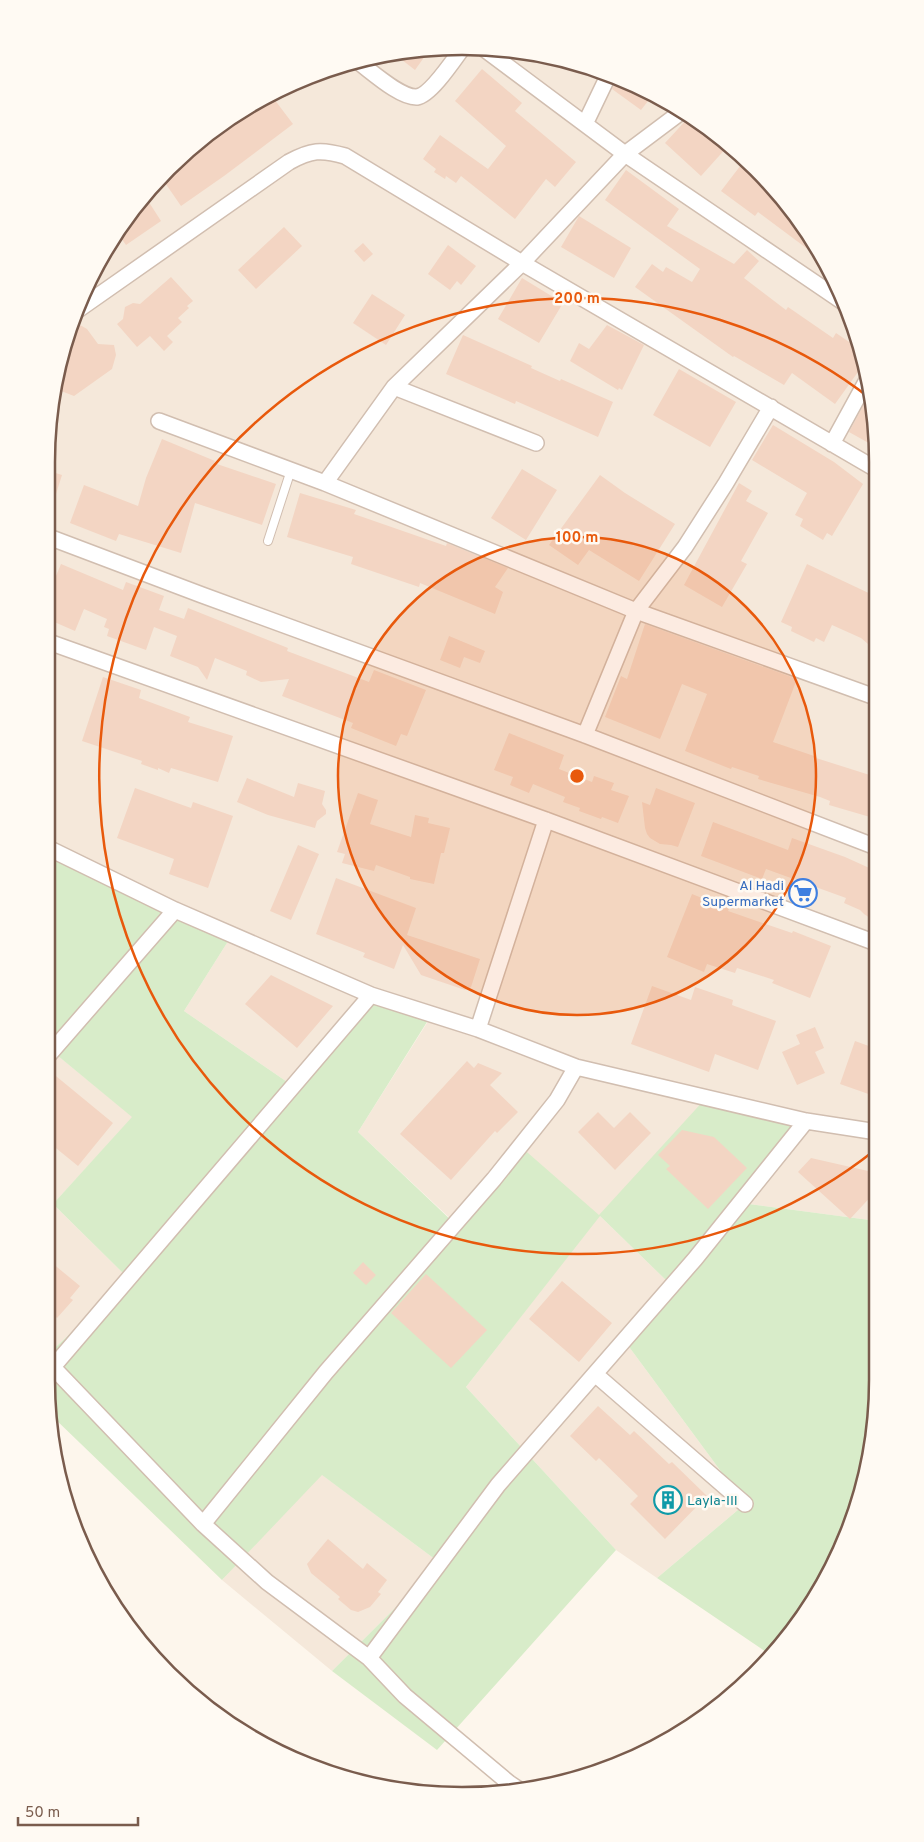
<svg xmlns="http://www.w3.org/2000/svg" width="924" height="1842" font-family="Overpass,sans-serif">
<rect width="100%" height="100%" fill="#fdf6ec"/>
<!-- residential -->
<path fill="#f5e8da" d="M 462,46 L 543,54 L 621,78 L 715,132 L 792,209 L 846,303 L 874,407 L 877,1221 L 741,1203 L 599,1215 L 671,1285 L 624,1340 L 745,1504 L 657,1578 L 616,1550 L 466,1387 L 599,1216 L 455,1223 L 358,1132 L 432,1015 L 293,1086 L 184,1011 L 232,935 L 46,846 L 46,462 L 54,381 L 78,303 L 116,231 L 168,168 L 231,116 L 303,78 L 381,54 Z
M 52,1051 L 133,1117 L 53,1204 L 129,1279 L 46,1356 L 46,1057 Z
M 321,1474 L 440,1563 L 332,1671 L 222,1580 Z"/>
<!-- green -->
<path fill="#d8ecc9" d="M 46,846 L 232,935 L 184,1011 L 293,1086 L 371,995 L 432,1014 L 358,1132 L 454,1223 L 520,1146 L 599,1215 L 706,1098 L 806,1121 L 741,1203 L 877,1221 L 878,1380 L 872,1437 L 836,1549 L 772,1656 L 657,1578 L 745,1504 L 624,1340 L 671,1285 L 600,1216 L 466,1387 L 616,1550 L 437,1750 L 332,1671 L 440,1563 L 322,1475 L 222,1580 L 52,1416 L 46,1380 L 46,1356 L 129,1279 L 53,1204 L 132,1117 L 52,1051 L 46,1057 Z"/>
<!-- building -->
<path fill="#f3d5c3" d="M 430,49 L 415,70 L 393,53 L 408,52 Z
M 482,69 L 522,103 L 515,111 L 576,162 L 555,187 L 546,179 L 515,219 L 461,176 L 456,183 L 446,176 L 445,179 L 434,172 L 436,169 L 423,159 L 440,135 L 488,169 L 506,146 L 455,101 Z
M 618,77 L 652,96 L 641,110 L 612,89 Z
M 271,95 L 293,124 L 224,176 L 181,206 L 161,177 L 168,168 L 231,116 Z
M 689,117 L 715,132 L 728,146 L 701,176 L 665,143 Z
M 744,161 L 792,209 L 821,259 L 758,212 L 755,216 L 721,191 Z
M 626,170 L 679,209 L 667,226 L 734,264 L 747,250 L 759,261 L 744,278 L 786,310 L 788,307 L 833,338 L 836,333 L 858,348 L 863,365 L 835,404 L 792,373 L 784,385 L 734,356 L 733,357 L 635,287 L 652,264 L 663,272 L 666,267 L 692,282 L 700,269 L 605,200 Z
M 145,196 L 161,221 L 126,245 L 116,231 Z
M 579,216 L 631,248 L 614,278 L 561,247 Z
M 284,227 L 302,246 L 256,289 L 238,270 Z
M 363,243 L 373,254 L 364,262 L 354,251 Z
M 448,245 L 476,266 L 461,285 L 457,281 L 450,290 L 428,274 Z
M 171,277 L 193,301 L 187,306 L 189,308 L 178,318 L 182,322 L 167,336 L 173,342 L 164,351 L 150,336 L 137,347 L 117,324 L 123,319 L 125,307 L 133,303 L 140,304 Z
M 522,278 L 563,303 L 539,343 L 498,319 Z
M 372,294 L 405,315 L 386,345 L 353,323 Z
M 80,325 L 87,329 L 98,344 L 114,345 L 116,355 L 112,369 L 74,396 L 61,391 L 61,378 L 57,372 L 65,345 L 70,342 L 70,332 L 72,329 Z
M 607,325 L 644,345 L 622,390 L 619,388 L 618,390 L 570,361 L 579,343 L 589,349 Z
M 463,335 L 532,366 L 531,368 L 560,381 L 561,379 L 613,402 L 598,437 L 516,401 L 515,404 L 446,374 Z
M 679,369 L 736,402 L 710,447 L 653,415 Z
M 870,393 L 874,407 L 874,446 L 849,432 Z
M 773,425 L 834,462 L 863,484 L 832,536 L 827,533 L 823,540 L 800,526 L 803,519 L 795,515 L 807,493 L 752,460 Z
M 162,439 L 215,461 L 214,463 L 276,484 L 262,525 L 195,503 L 181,553 L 119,534 L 116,541 L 70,523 L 84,485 L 138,506 L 146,478 Z
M 522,469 L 557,490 L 526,540 L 491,518 Z
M 46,470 L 62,475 L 49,516 L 46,516 Z
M 600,475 L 625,493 L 675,524 L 639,581 L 589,550 L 578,565 L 549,545 Z
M 739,483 L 752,491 L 746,501 L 768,513 L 741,561 L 747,564 L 722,607 L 684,585 Z
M 300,493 L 356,510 L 354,514 L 446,546 L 447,543 L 508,568 L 495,587 L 503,592 L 495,614 L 420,583 L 419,587 L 351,564 L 353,557 L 287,537 Z
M 61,564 L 123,590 L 126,582 L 164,596 L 159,610 L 184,619 L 188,608 L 288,648 L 287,651 L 369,682 L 374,670 L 426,690 L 407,736 L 401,734 L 396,746 L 351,728 L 353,723 L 282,696 L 289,679 L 261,682 L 246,675 L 247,671 L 215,658 L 207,680 L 198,667 L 170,656 L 177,636 L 154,627 L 146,650 L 107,636 L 109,629 L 104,627 L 107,619 L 84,609 L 75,631 L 52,621 L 53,617 L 46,614 L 46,600 Z
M 807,564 L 875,596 L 875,650 L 861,638 L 832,625 L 824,642 L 816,638 L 814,642 L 791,631 L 792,627 L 781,622 Z
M 645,624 L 797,679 L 773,742 L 817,757 L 816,758 L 876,777 L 876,816 L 871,814 L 870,817 L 829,805 L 830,801 L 820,797 L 758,779 L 759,776 L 732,767 L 731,769 L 685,751 L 707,694 L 682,684 L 660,739 L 605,717 L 621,676 L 627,679 Z
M 449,636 L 485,651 L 480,663 L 464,657 L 460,668 L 440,660 Z
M 103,677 L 141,690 L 139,698 L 190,717 L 188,722 L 233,736 L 218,782 L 171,768 L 169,773 L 158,768 L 158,770 L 141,764 L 142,761 L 82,741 Z
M 509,733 L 564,755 L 559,769 L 592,782 L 594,776 L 614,783 L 611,790 L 629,796 L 618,823 L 602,817 L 601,819 L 579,811 L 580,808 L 563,802 L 565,797 L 533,784 L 529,793 L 510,785 L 513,777 L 494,770 Z
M 247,778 L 294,797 L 298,783 L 325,791 L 322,804 L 326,810 L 326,814 L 317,821 L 315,828 L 268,815 L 237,802 Z
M 135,788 L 191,808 L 193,802 L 233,816 L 208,888 L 169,874 L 174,859 L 117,838 Z
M 656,788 L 695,803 L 678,847 L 671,845 L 660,844 L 650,838 L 647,834 L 645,828 L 642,802 L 650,805 Z
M 358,793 L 378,800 L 370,824 L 411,837 L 415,815 L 429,818 L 428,823 L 450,828 L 444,853 L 441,853 L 434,884 L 410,879 L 410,877 L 376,865 L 374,871 L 342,863 L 345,854 L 337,852 Z
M 713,822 L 788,850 L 792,838 L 845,857 L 876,871 L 876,922 L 864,914 L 860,910 L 844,903 L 846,898 L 766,869 L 762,879 L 701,856 Z
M 298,845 L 319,854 L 291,920 L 270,911 Z
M 336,878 L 416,908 L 407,935 L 480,959 L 471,987 L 465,990 L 421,975 L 403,945 L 394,969 L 363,957 L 365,953 L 316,934 Z
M 692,894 L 729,909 L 728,911 L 792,933 L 793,931 L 831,946 L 810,998 L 772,983 L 774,980 L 737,968 L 735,973 L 707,964 L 704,972 L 667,957 Z
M 271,975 L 333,1006 L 297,1048 L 245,1004 Z
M 652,986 L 691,1000 L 695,987 L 733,1000 L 732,1005 L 776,1021 L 758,1070 L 715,1054 L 709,1072 L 631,1044 Z
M 815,1027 L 824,1048 L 815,1052 L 825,1073 L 797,1085 L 782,1052 L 800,1044 L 796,1035 Z
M 855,1041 L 877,1049 L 877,1097 L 840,1084 Z
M 467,1061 L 474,1068 L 478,1063 L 502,1073 L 490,1085 L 518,1112 L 497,1133 L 495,1131 L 451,1180 L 400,1134 Z
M 51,1072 L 113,1123 L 78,1166 L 46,1140 L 46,1079 Z
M 598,1112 L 614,1128 L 630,1112 L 651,1133 L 615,1170 L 578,1132 Z
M 682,1130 L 714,1137 L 747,1168 L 708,1209 L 666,1169 L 670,1166 L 658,1155 Z
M 811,1158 L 877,1173 L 877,1190 L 850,1219 L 798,1172 Z
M 46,1258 L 80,1286 L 70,1298 L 73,1300 L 57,1318 L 54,1315 L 46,1324 Z
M 363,1262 L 376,1275 L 366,1285 L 353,1273 Z
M 426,1274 L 487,1330 L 451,1368 L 391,1313 Z
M 562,1281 L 612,1323 L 579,1362 L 529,1319 Z
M 598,1406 L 630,1435 L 634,1431 L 669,1464 L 672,1462 L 707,1496 L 665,1539 L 630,1504 L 638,1496 L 599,1458 L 596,1461 L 570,1436 Z
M 328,1539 L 363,1569 L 367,1563 L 387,1580 L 378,1592 L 381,1594 L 370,1607 L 358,1612 L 351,1610 L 338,1599 L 340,1597 L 311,1573 L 307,1564 Z"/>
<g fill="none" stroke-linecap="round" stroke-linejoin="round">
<defs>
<path id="lane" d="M 268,541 L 291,470"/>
<path id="street" d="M 483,48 L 625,154 L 846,304
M 357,61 C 371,71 400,98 417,97 C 431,95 455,58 464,46
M 585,124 L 609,74
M 75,312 L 289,162 C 311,150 321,149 345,156 L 522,263 L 874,468
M 394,387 L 536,443
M 159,421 L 325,483 L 636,611 L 875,697
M 832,444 L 867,380
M 325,483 L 394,387 L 522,263 L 625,154 L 681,112
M 46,536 L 202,595 L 585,735 L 876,847
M 46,641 L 546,820 L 876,943
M 585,735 L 636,611 L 685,547 L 726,483 L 771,407
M 46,847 L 175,910 L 371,995 L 478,1029 L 576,1067 L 806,1121 L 877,1132
M 478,1029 L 546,820
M 46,1058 L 175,910
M 46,1360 L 203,1524 L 267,1582 L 369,1658 L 405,1696 L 509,1783 L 521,1791
M 53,1367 L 371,995
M 595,1374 L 745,1504
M 203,1524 L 326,1372 L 494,1179 L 557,1100 L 576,1067
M 369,1658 L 498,1485 L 695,1259 L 806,1121"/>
</defs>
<!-- lane casing -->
<use href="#lane" stroke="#d1beb0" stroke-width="10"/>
<!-- street casing -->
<use href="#street" stroke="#d1beb0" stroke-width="18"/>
<!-- lane -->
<use href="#lane" stroke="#fff" stroke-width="8"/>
<!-- street -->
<use href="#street" stroke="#fff" stroke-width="15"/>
</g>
<!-- distance rings -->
<circle cx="577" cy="776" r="239" fill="#e8590c" fill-opacity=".12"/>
<g fill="none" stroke="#e8590c" stroke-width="2.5">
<circle cx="577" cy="776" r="239"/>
<path d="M875 1150A478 478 0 1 1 871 399"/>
</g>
<!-- icons -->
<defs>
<symbol id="supermarket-ring" viewBox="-11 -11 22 22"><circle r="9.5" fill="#fffaf3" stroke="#3f7fe0" stroke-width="1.5"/><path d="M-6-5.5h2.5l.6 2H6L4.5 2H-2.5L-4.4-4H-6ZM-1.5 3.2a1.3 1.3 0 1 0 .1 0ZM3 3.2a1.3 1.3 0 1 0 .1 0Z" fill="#3f7fe0"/></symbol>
<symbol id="building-ring" viewBox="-11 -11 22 22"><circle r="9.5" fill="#fffaf3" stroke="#0f9aa8" stroke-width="1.5"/><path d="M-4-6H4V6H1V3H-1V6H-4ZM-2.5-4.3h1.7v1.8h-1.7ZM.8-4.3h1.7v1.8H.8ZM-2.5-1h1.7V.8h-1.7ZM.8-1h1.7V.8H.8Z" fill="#0f9aa8"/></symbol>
</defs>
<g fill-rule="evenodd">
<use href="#supermarket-ring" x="787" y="877" width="32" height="32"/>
<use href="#building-ring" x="652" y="1484" width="32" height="32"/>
</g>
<g text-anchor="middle" stroke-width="5" stroke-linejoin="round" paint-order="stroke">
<!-- shop labels -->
<g font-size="14" fill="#366cbe" stroke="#fffaf3" text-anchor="end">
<text x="784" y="890">Al Hadi<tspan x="784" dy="16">Supermarket</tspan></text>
</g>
<!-- culture labels -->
<g font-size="14" fill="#0d838f" stroke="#fffaf3" text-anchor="start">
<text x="687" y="1505">Layla-III</text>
</g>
</g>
<!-- crop -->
<path d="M0 0H924V1842H0ZM462 55H462A407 407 0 0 1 869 462V1380A407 407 0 0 1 462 1787H462A407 407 0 0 1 55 1380V462A407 407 0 0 1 462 55Z" fill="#fffaf3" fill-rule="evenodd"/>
<path fill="none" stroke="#7a5c4d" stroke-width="2.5" d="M462 55H462A407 407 0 0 1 869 462V1380A407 407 0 0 1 462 1787H462A407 407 0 0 1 55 1380V462A407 407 0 0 1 462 55Z"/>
<circle cx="577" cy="776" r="8" fill="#e8590c" stroke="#fffaf3" stroke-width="2.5"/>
<g font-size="15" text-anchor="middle" font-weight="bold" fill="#e8590c" stroke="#fffaf3" stroke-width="5" stroke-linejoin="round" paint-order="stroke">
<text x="577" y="303">200 m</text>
<text x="577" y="542">100 m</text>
</g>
<!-- scale -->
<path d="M18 1817v8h120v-8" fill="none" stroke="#7a5c4d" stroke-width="2.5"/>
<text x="25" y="1817" font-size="15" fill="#7a5c4d" stroke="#fffaf3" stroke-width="4" paint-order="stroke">50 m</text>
</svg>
